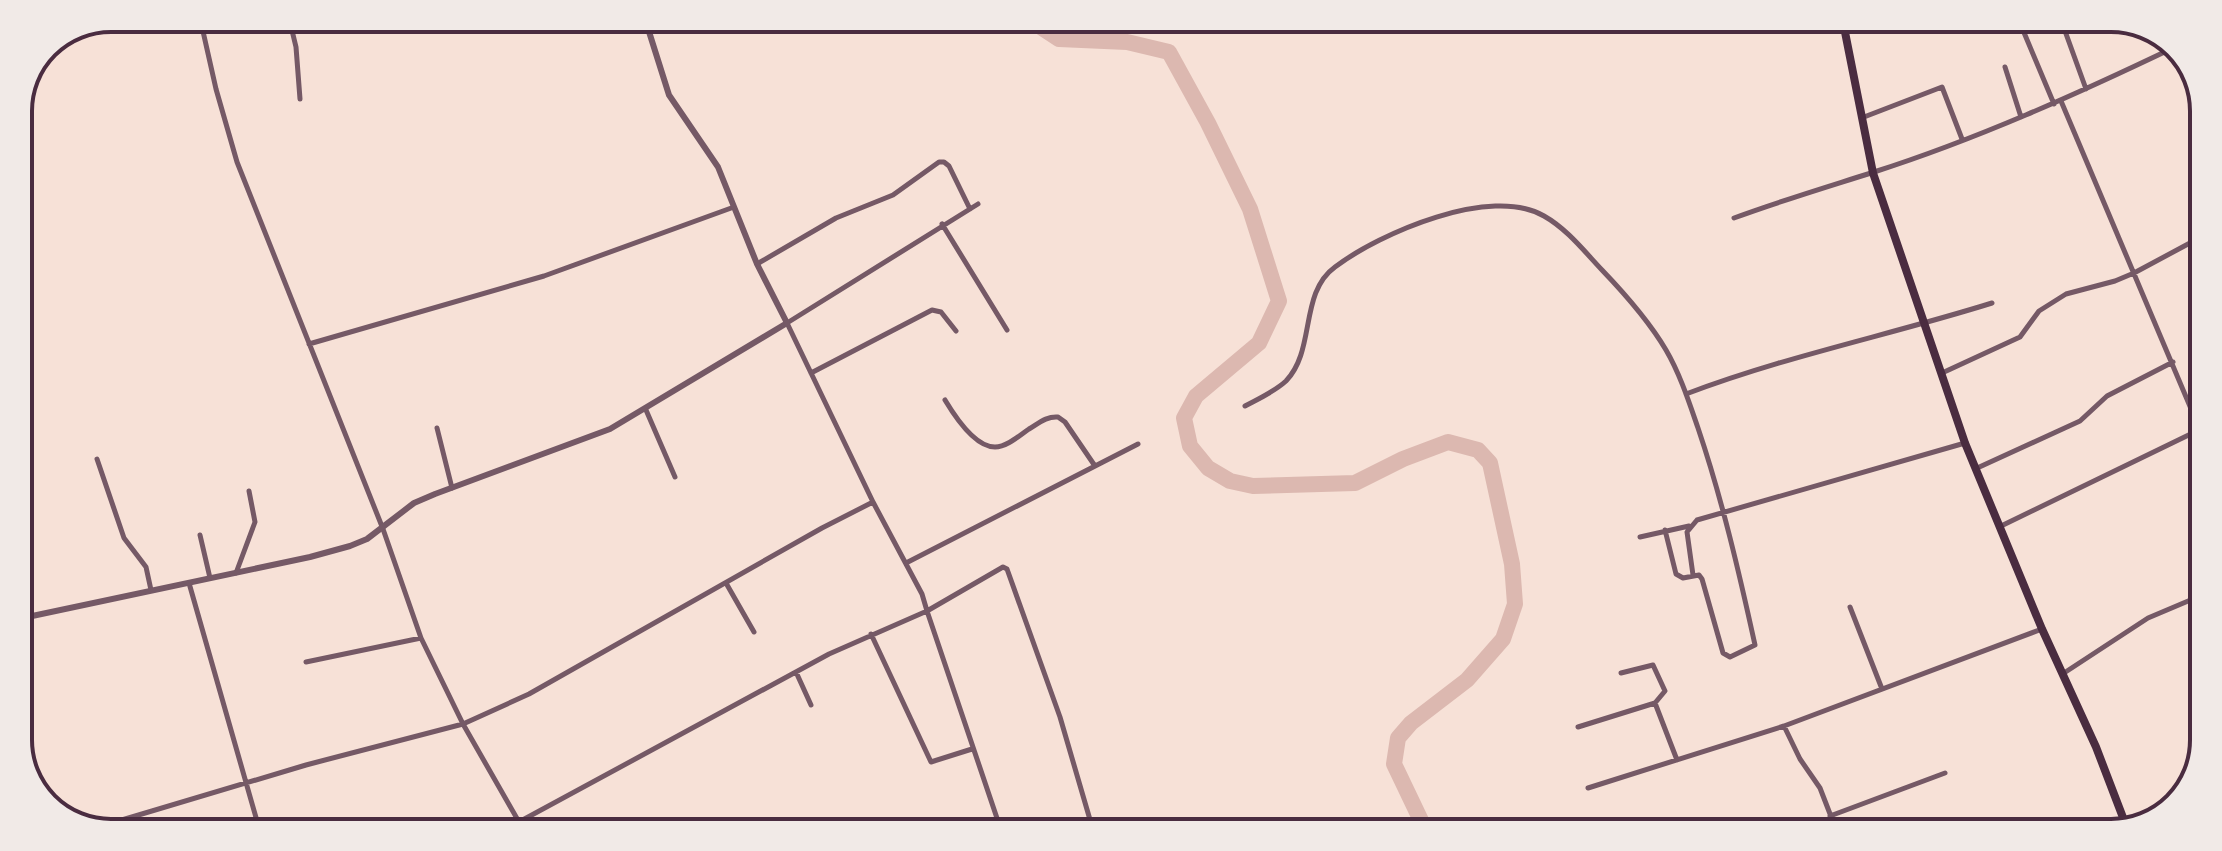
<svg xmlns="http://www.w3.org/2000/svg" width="2222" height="851" font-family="Overpass,sans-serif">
<rect width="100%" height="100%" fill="#f7e1d7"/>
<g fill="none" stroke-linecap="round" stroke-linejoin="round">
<!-- river -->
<path stroke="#dcb8b0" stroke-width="16" d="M 1030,20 L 1059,39 L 1127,42 L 1169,52 L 1208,123 L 1250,209 L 1279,301 L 1259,343 L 1196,396 L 1184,418 L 1190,446 L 1208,468 L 1230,481 L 1253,486 L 1355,483 L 1403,459 L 1448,442 L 1478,450 L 1490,463 L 1512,564 L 1515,604 L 1503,639 L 1467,680 L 1411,723 L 1398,738 L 1394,764 L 1426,831"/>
<!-- minor -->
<path stroke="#755966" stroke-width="5" d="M 200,18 L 216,89 L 237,162 L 383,529 L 421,638 L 463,724 L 523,829
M 289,18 L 296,47 L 300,99
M 2020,23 L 2054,104
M 2065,31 L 2086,89
M 2005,67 L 2021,117
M 2061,101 L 2200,430
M 1864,117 L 1942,87 L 1962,139
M 1734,218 C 1780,201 1827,187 1874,172 C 1977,139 2077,94 2175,47
M 942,224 L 1007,330
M 757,264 L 836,218 L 893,195 L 939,162 L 944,162 L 949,166 L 970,209
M 309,344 L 544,276 L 734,207
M 811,373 L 932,310 L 941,312 L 956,331
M 1942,373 L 2020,337 L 2039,311 L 2066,294 L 2115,281 L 2134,273 L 2203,236
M 1686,394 C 1786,356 1890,335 1992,303
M 945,400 C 954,415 975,447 995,447 C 1007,447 1020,435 1029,429 C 1039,423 1047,416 1058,417 L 1065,422 L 1095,466
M 1245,406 C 1258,399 1274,392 1286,381 C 1316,350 1299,293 1335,267 C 1380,233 1491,185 1544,216 C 1567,229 1584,251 1602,270 C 1625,294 1649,321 1666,350 C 1680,374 1689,402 1698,428 C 1722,499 1739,572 1755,645 L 1730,657 L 1723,653 L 1702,579 L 1699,575 L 1683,578 L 1676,574 L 1665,530
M 646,410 L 675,477
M 437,428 L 452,488
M 97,459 L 124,538 L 146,567 L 151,590
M 1975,469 L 2080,421 L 2107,396 L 2173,362
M 1999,527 L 2201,429
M 200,535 L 210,578
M 1640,537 L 1689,526
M 906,563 L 1138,444
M 236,573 L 255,522 L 249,491
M 1693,575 L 1687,532 L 1697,520 L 1965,443
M 189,583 L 259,828
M 726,583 L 754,632
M 1850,607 L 1882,689
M 871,634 L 931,762 L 972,749
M 306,662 L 421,638
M 796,672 L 811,705
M 1621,673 L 1653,665 L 1665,691 L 1655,703
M 2064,673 L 2148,618 L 2200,596
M 1784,726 L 1800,759 L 1820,788 L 1837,832
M 1578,727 L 1655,703 L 1677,760
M 1588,788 L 1784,726 L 2042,629
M 1830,816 L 1945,773
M 2074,821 L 2078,833
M 95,828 L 306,765 L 463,724 L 529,694 L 822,528 L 873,502
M 506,829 L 829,654 L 927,611 L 922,594 L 873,502 L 787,323 L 978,204
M 1001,830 L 927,611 L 1003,567 L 1007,569 L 1060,717 L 1093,830"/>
<!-- tertiary -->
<path stroke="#755966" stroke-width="6" d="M 18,619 L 310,557 L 350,546 L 367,539 L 414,503 L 435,494 L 610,429 L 787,323 L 757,264 L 718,167 L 669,95 L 645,19"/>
<!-- primary -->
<path stroke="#4a2c40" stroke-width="8" d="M 1843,22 L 1873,173 L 1965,443 L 2042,629 L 2096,747 L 2127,828"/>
</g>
<!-- crop -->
<path d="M0 0H2222V851H0ZM111 32H2111A79 79 0 0 1 2190 111V740A79 79 0 0 1 2111 819H111A79 79 0 0 1 32 740V111A79 79 0 0 1 111 32Z" fill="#f1eae7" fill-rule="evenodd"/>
<path fill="none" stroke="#4a2c40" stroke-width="4" d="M111 32H2111A79 79 0 0 1 2190 111V740A79 79 0 0 1 2111 819H111A79 79 0 0 1 32 740V111A79 79 0 0 1 111 32Z"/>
</svg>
